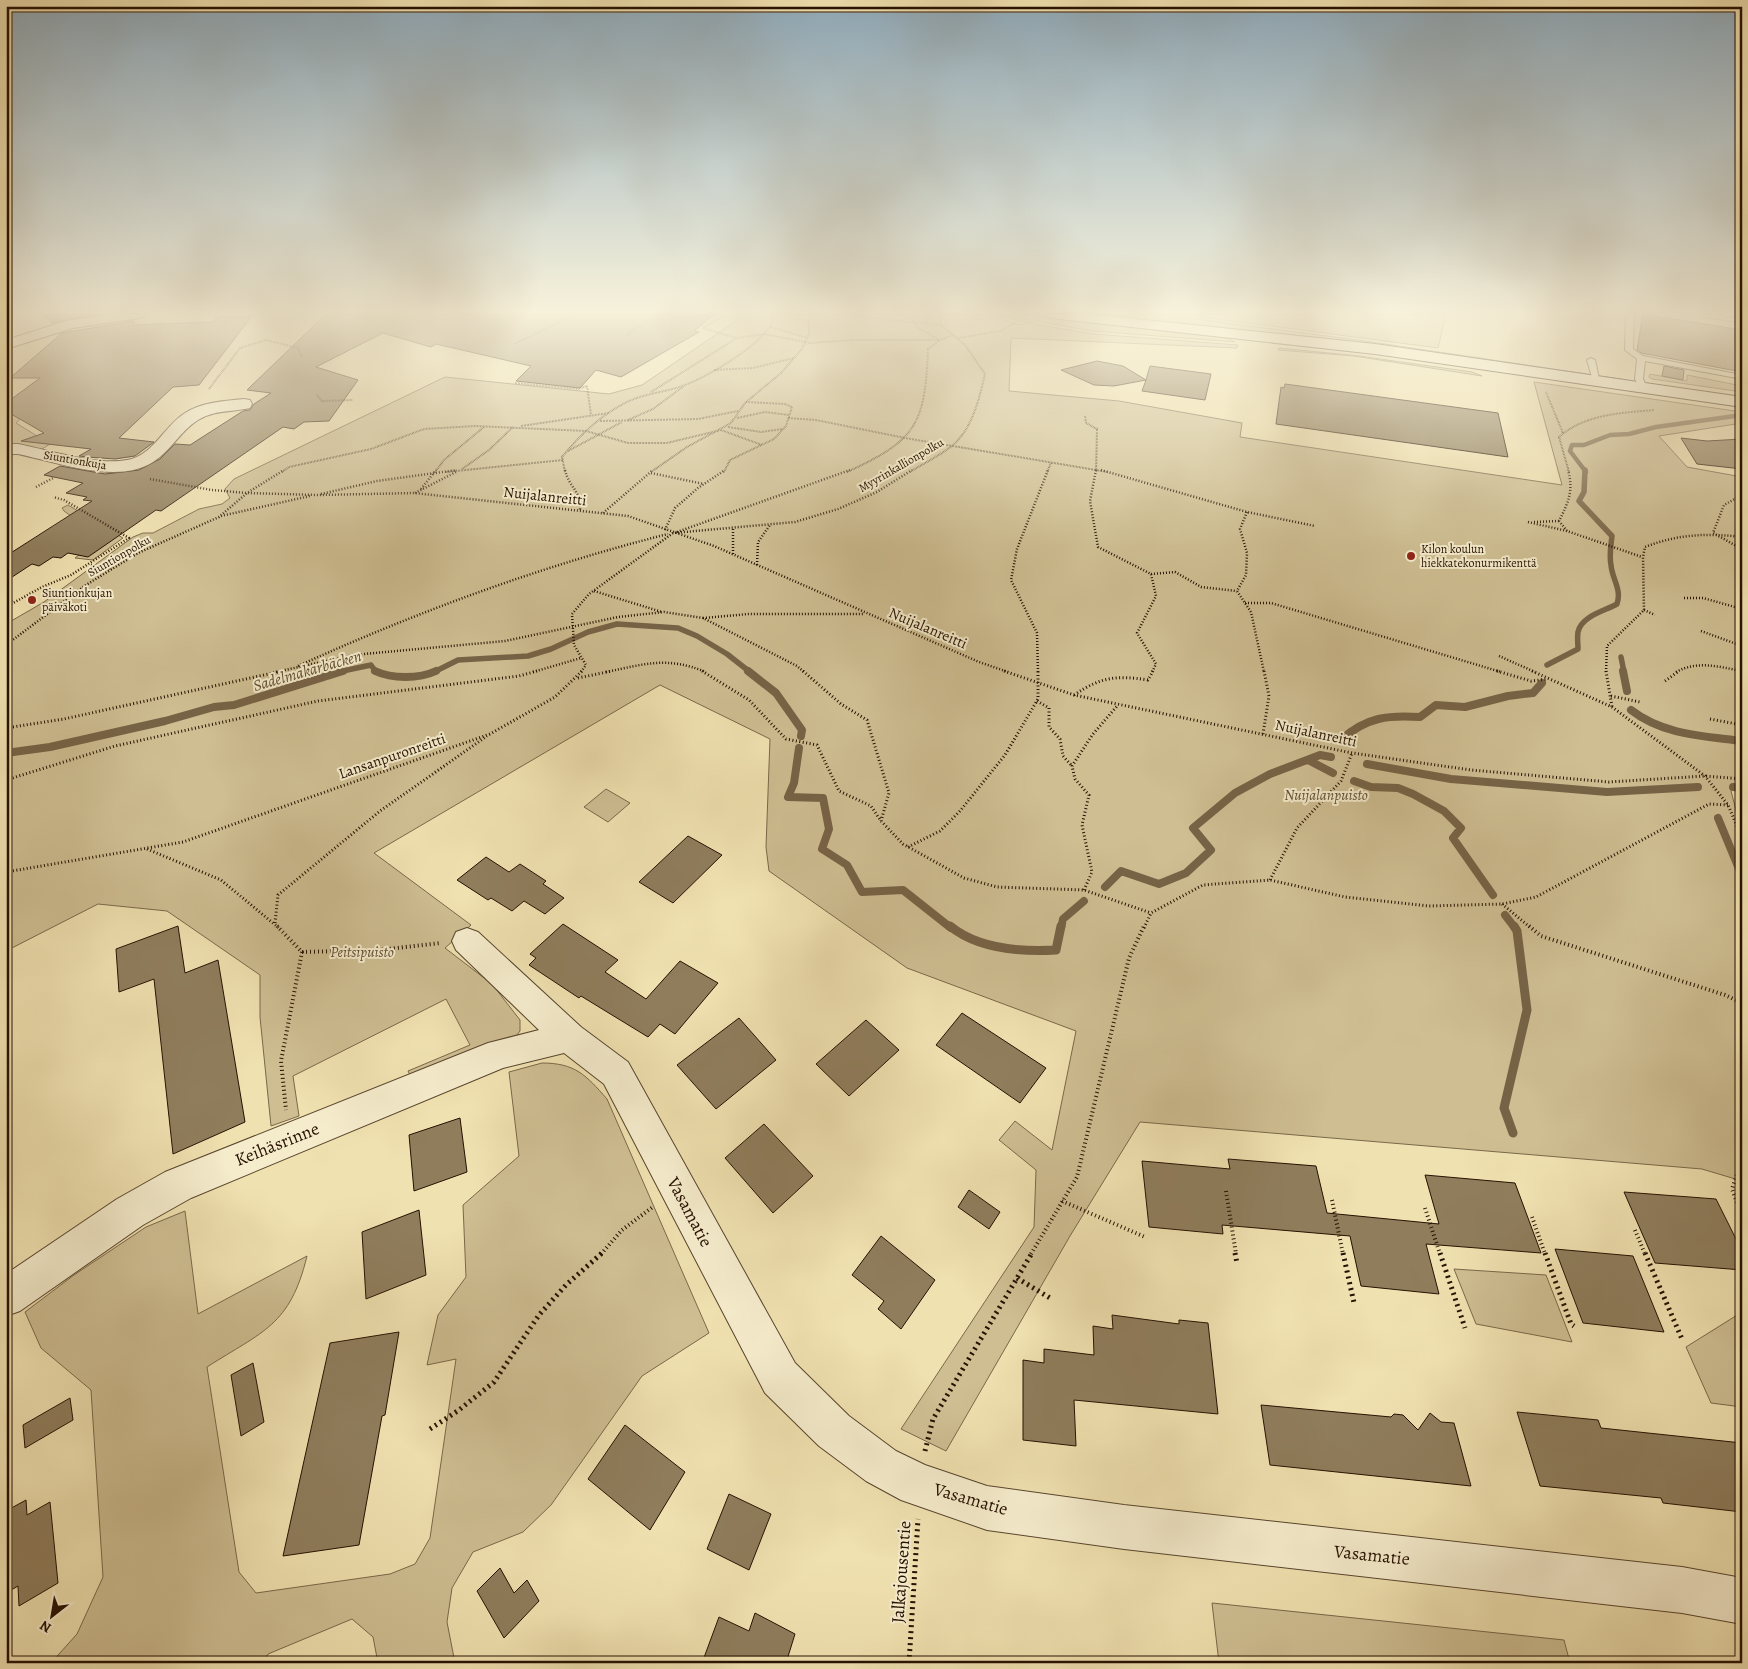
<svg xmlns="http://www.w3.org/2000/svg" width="1748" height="1669" font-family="Alegreya,serif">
<rect width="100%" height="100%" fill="#f0e1b0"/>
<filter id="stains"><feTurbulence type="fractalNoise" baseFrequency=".004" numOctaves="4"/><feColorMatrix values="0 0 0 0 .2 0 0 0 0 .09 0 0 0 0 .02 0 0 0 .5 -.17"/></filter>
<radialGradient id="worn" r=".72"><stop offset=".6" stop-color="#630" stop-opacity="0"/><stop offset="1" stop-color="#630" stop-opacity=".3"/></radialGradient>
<!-- green -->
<path fill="#cebe92" stroke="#7a684a" d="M 741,314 L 979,314 L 1000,318 L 1018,325 L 1028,323 L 1094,334 L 1238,345 L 1237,348 L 1011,338 L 1009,391 L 1119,401 L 1242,423 L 1240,437 L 1562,485 L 1534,382 L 1742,412 L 1742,423 L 1659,436 L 1687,467 L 1742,477 L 1742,784 L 1732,786 L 1731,791 L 1742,833 L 1742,1181 L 1702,1169 L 1140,1122 L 1070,1236 L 946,1451 L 901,1429 L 1034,1227 L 1036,1170 L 999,1140 L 1015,1121 L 1052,1150 L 1076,1031 L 907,968 L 769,871 L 766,847 L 770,739 L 660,685 L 374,853 L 471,925 L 445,948 L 492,984 L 520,1020 L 520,1031 L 513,1040 L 412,1079 L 408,1071 L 470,1045 L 446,999 L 293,1076 L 299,1116 L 271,1126 L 260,1017 L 260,975 L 167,911 L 98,904 L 6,951 L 6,624 L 44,602 L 133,537 L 143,533 L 153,533 L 199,509 L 222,504 L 230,498 L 225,489 L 234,479 L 445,377 L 609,394 L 642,385 L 736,321 Z
M 995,314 L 1016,314 L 1218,334 L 1235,342 L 1092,331 Z
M 1088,314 L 1158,314 L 1358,340 L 1627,380 L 1332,339 Z
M 1180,314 L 1446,314 L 1438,348 Z
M 1279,348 L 1359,356 L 1472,372 L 1482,376 L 1354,356 L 1278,350 Z
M 1650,374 L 1687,381 L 1687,375 L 1742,386 L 1742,392 L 1652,379 L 1649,377 Z
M 6,402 L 39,402 L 16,423 L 50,444 L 42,449 L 6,446 Z
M 68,505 L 123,538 L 93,560 L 75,558 L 79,555 L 75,519 L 64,511 L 62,508 Z
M 606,789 L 630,803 L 608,822 L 584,807 Z
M 542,1063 C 575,1063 586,1075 607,1099 L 709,1333 L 642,1376 L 551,1505 L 523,1532 L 473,1552 L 452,1588 L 447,1622 L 455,1663 L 378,1663 L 373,1637 L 352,1619 L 268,1654 L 263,1663 L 51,1663 L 77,1634 L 103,1577 L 91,1390 L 41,1348 L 25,1312 L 74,1275 L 146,1227 L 185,1211 L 198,1314 L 307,1256 C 290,1326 263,1331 207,1367 L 239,1572 L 256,1593 L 390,1574 L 415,1564 L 430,1538 L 456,1359 L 427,1365 L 438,1315 L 466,1277 L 463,1205 L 519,1156 L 509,1072 Z
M 1454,1269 L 1546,1275 L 1572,1342 L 1476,1324 Z
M 1742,1312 L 1742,1407 L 1711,1403 L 1686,1347 Z
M 1212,1603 L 1564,1640 L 1570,1663 L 1219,1663 Z"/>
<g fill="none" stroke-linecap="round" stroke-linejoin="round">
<!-- stream-far3 -->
<path stroke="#766346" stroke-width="4.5" d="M 1586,472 L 1570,451 L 1572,445 L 1584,445 L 1610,435 L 1629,434 L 1656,427 L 1742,415"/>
<!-- stream-far2 -->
<path stroke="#766346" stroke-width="5.5" d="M 1621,657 L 1624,672
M 1547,665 L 1578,649 C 1578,644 1577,638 1578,632 C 1581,616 1605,611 1617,604 C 1622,589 1612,579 1611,565 C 1609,555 1611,545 1612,536 L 1579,501 L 1584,492 L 1585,470
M 338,672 L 371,665 L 376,672
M 434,672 L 458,660 L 528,656 L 551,649 L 588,632 L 617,624 L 678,628 L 697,636 L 727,654 L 750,672"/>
<!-- stream-far1 -->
<path stroke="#766346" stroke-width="8" d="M 375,671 C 392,679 419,679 436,671
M 748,671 L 776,693 L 802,730 L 801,736
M 1623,671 L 1627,691
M 1631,710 C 1663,735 1704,736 1742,741
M 1342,739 C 1367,717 1388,715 1420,717 L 1436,705 L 1465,707 L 1508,696 L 1533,693 L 1542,683
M 799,748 L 794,783 L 788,797 L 823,798 L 829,829 L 822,849 L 847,865 L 862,892 L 903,890 L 951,928
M 6,753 L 50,747 L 165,721 L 214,707 L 234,705 L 343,671
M 1308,760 L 1333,773
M 1367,764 L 1451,779 L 1607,792 L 1698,787
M 1354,781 L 1371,787 L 1398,788 L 1413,794 L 1444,811 L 1461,828 L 1453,838 L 1493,895
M 1733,787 L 1742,788
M 1718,818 L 1742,876
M 1105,887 L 1121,871 L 1159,884 L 1186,873 L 1211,850 L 1193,828 L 1235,793 L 1270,774 L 1320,755 L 1331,757
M 1505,915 L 1515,928
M 1061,928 L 1063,919 L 1084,901"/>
<!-- stream -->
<path stroke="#766346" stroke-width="9" d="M 950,926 C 978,949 1020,952 1056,950 L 1061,926
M 1513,1133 L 1504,1108 L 1527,1010 L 1517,931 L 1514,926"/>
</g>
<!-- building -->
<path fill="#8f7d5c" stroke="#261101" d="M 42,314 L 101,314 L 52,323 Z
M 326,314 L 715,314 L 694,331 L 699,332 L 621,377 L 596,370 L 580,388 L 516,381 L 531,366 L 436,344 L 431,347 L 383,333 L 316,367 L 358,380 L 329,421 L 304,422 L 294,429 L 283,427 L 161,511 L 156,510 L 88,557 L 68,553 L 61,558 L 53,557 L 39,566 L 32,564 L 6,581 L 6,556 L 92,501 L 83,500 L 87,497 L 66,493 L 83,483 L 44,475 L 60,466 L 105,474 L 139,470 L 160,459 L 175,444 L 190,445 L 243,411 L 250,410 L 254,404 L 271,393 L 247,390 Z
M 1643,314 L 1742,330 L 1742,372 L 1641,353 L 1637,350 Z
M 252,316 L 199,385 L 173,387 L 119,438 L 154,442 L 135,456 L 115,459 L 87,457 L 79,456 L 91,449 L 21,441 L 44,433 L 6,411 L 6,403 L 40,378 L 10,378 L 62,333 L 134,321 L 134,325 L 212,322 L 218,317 Z
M 1097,361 L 1123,366 L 1146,380 L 1150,366 L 1211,374 L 1205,400 L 1142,391 L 1146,380 L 1114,386 L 1094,385 L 1061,370 Z
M 1664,366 L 1684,370 L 1683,380 L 1662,376 Z
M 1285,384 L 1498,413 L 1508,457 L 1276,424 L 1281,387 L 1284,388 Z
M 1681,438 L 1707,441 L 1742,439 L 1742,469 L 1697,464 Z
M 688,836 L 722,855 L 673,903 L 639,882 Z
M 486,857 L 509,872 L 520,864 L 546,881 L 543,884 L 564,898 L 545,914 L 524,901 L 512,911 L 491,898 L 488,900 L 457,880 Z
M 563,924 L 618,960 L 605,972 L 646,999 L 680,961 L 718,983 L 675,1034 L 660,1024 L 648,1037 L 581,996 L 579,998 L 529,965 L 536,958 L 530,954 Z
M 178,926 L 185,973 L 218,960 L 245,1122 L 173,1154 L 154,979 L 119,992 L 116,949 Z
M 962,1013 L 1046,1068 L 1020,1103 L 936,1045 Z
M 739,1018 L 776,1060 L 716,1109 L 677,1065 Z
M 866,1020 L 899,1050 L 849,1096 L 816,1064 Z
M 460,1118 L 467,1172 L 414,1191 L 409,1135 Z
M 764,1124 L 813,1176 L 773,1213 L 725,1158 Z
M 1228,1159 L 1316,1166 L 1327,1213 L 1439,1224 L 1425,1175 L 1515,1183 L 1541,1253 L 1426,1244 L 1439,1294 L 1361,1286 L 1350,1236 L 1222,1225 L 1223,1234 L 1149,1227 L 1142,1161 L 1230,1169 Z
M 969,1190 L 1000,1212 L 989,1229 L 958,1207 Z
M 1624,1192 L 1716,1199 L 1742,1251 L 1742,1270 L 1655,1263 Z
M 419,1210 L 426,1275 L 366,1299 L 362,1232 Z
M 881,1236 L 935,1280 L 901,1329 L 878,1309 L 884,1301 L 852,1275 Z
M 1555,1249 L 1633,1256 L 1664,1332 L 1583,1323 Z
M 1112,1315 L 1179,1324 L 1179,1320 L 1208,1323 L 1218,1414 L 1074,1400 L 1076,1446 L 1023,1440 L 1023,1360 L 1044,1363 L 1044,1349 L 1094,1355 L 1093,1326 L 1113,1329 Z
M 399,1332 L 385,1415 L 382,1416 L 359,1545 L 283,1556 L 330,1343 Z
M 253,1363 L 264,1422 L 241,1436 L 231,1375 Z
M 70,1398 L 73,1420 L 25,1448 L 23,1425 Z
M 1261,1405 L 1391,1417 L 1394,1414 L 1403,1415 L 1418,1430 L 1430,1413 L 1441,1422 L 1454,1423 L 1471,1486 L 1270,1465 Z
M 1517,1412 L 1598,1420 L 1601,1428 L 1742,1443 L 1742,1512 L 1663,1503 L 1661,1498 L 1540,1486 Z
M 625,1425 L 685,1472 L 650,1530 L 588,1479 Z
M 729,1494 L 771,1514 L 749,1570 L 707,1549 Z
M 26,1500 L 27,1515 L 50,1502 L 58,1583 L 19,1606 L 18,1586 L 6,1593 L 6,1511 Z
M 500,1568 L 514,1593 L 527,1580 L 539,1601 L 504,1638 L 477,1591 Z
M 755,1613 L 795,1634 L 786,1663 L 702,1663 L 719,1617 L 749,1631 Z"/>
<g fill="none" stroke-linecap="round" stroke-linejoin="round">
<defs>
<path id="lane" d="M 1626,314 L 1634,314 L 1633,349 L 1643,356 L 1742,375 L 1742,379 L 1645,361 L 1643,379 L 1647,387 L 1640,389 L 1635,379 L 1637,359 L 1625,350 Z
M 1697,314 L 1742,319 L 1742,323 L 1700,316 Z
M 1591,358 L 1595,360 L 1600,383 L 1593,381 L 1587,360 Z"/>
<path id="street" d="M 244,399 L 250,400 L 252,404 L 250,408 C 232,412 214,410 198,420 C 180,431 171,451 153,462 C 118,485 56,462 18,454 L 6,454 L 6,444 L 18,444 C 49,450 96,466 127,460 C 153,456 164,426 185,413 C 202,402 224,401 244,399 Z
M 467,928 L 478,932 L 581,1027 L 628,1062 L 795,1363 L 849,1416 L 896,1451 L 925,1465 L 987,1486 L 1124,1505 L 1682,1567 L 1742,1578 L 1742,1624 L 1682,1613 L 1124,1549 L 987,1530 L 901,1500 L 866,1481 L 819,1446 L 765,1393 L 604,1084 L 564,1053 L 503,1068 L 191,1198 L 143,1225 L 20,1311 L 6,1316 L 6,1274 L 117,1199 L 165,1172 L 488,1043 L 539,1030 L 456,950 L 452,941 L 456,932 Z"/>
<path id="secondary" d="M 112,314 L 147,314 L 140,318 L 73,328 L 6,349 L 6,340 L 66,321 Z
M 1043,314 L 1088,314 L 1375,344 L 1742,397 L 1742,407 L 1375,354 L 1050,318 Z"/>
</defs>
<!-- lane casing -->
<use href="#lane" stroke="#58452d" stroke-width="2"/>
<!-- street casing -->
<use href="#street" stroke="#58452d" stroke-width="2"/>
<!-- secondary casing -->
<use href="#secondary" stroke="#261101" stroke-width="2"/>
<!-- path-far4 -->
<path stroke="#261101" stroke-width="2" stroke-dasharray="0.5 1" stroke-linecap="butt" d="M 835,314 L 941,325
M 909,314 L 917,327 L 939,340
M 989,314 L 1035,323
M 771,327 L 808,338
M 703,328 L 736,338
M 703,328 L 726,314
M 629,336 L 627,334 L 649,320
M 959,338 L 1000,331 L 1019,321
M 514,344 L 577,314
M 714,370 L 753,368 L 794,358
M 515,383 L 578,389 L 587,386 L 591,415
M 209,389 L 240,348 L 266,340 L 298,348 L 302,357
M 651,392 L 737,338 L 764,334 L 810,343 L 854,340 L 939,340
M 1546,392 L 1563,433
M 317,395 L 322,401 L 353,400
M 1085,416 L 1086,423 L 1097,429 L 1096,472
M 737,418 L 765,412 L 789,415
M 788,418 L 816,420 L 905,438 L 1108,472
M 628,420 L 653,409 L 684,386
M 600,421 L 698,419 L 738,411
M 521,426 L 609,413
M 728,427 L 761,432 L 783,429
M 568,451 L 622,422
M 462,469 L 489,450 L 513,427
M 282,472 L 289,467 L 371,449 L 424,429 L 475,426 L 586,431 L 628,443 L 667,443 L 721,430 L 762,445
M 435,472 L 444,460 L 484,427
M 446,472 L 563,460
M 565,472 L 562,457 C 579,436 599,417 623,404 C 643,393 664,393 685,385 C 707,377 766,343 773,320 L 770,314
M 651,472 L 687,447 L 731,423 L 745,403 L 781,373 L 802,349 L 809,334 L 809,314
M 724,472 L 730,460 L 774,439 L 786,426 L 792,407 L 785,404 L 746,402
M 847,472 C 917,440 925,424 928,349 L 940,340 L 953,335
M 910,472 C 924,463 941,455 953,445 C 973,427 979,399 985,374 L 965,345 L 941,325 L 940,314
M 1047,472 L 1051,463
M 1569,472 L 1559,437 C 1585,414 1621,413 1654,410"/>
<!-- path-far3 -->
<path stroke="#261101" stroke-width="2.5" stroke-dasharray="1 2" stroke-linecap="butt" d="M 565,470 C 570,490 580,487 580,511
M 1096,470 L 1090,501 L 1098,547 L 1151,574 L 1156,596 L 1137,633 L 1156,664 L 1152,672
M 1101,470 L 1247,512 L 1315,526
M 651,473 L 704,484
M 150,479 L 212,490 L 247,493 L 318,495 L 414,493 L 628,516 L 714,546 L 979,662 L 1008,672
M 36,487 L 53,478
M 421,489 L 436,470
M 415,493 L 456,472
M 321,494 L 377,481 L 457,470
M 1742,495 L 1724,505 L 1713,533 L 1742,549
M 1247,512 L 1240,529 L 1247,553 L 1246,575 L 1237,591 L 1251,612 L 1264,672
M 603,513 L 653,470
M 221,516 L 310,496
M 1528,522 L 1567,531 L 1642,557
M 1534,522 L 1559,521
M 733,529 L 733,554
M 665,530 L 675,508 L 698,488 L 725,470
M 1567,531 L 1559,521 C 1568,503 1574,491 1568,470
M 677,532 L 850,470
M 91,565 L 112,569
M 757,565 L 758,542 L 770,525
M 1151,574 L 1175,572 L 1201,587 L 1237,591
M 594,591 L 662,612
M 6,598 L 14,602
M 1684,598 L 1703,598 L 1742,609
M 1245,603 L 1271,603 L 1501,672
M 6,607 L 42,587 L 71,575 L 129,538 L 64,500 L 53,497
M 1644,610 L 1655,615
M 703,618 L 749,614 L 864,614
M 1701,631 L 1742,646
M 6,645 L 86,585 L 138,553 L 219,517 L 247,493 L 284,470
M 1499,656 L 1535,672
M 298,666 C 417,612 541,566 668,534
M 276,672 L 353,655 L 505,641 L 618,617 L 664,612 L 703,618 L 797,666 L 804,672
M 533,672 L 581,658
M 581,672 L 586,665 L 574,645 L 572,614 L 589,594 L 673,533 L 795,522 L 838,509 L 877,492 L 912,470
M 606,672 C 646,664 666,656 706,672
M 1038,672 L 1037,633 L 1011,580 L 1017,549 L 1048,470
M 1606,672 L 1607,646 L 1644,610 L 1643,557 L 1645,547 C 1678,534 1707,533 1742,537
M 1676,672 C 1698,660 1719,667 1742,671"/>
<!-- path-far2 -->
<path stroke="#261101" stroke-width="3" stroke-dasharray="1 2.5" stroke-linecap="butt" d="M 702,671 L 749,700 L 786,739 L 817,745 L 839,791 L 871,806 L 881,821 L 903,844 L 964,878 L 997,887 L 1084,890 L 1151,913
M 803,671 L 841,704 L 867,720 L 889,793 L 881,821
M 1004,671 L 1074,695 L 1352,753 L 1471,770 L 1609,782 L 1705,776 L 1742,779
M 1497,671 L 1531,681 L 1548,679
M 1532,671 L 1612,707 L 1705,776 L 1728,805 L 1742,838
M 1606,671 L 1612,707
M 578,678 L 612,671
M 1665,681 L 1679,671
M 1074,695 C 1101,677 1116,675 1148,680 L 1153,671
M 1611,696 L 1640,702
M 1037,701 L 1049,708 L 1049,727 L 1060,739 L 1063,756 L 1072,766
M 1710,719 L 1742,725
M 6,728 L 64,719 L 282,671
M 1263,734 L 1269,696 L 1264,671
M 6,780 L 115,746 L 318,701 L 519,676 L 537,671
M 908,847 L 940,831 L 960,811 L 1005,755 L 1038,699 L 1038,671
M 147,849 L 221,880 L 279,928
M 6,872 L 183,842 L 490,734 L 555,697 L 582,671
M 1270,880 L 1297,828 L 1341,781 L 1352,753
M 1084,890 L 1092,872 L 1082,825 L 1089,795 L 1075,779 L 1072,766 L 1093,734 L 1118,705
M 1502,904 L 1531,928
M 275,923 L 278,895 L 380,811 L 487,736
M 1144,928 L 1151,913 L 1203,885 L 1270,880 L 1345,897 L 1429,906 L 1502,904 L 1536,897 L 1709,804 L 1728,805"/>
<!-- path-far1 -->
<path stroke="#261101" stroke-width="4" stroke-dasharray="1 3" stroke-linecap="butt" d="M 277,926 L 302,952 L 281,1061 L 286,1110
M 1529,926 L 1541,936 L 1725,995 L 1742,1003
M 302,952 L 379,950 L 441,943
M 1742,1160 L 1732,1189 L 1742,1216
M 1226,1191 L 1236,1254
M 1332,1200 L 1343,1254
M 1062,1201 L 1145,1237
M 1425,1208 L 1440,1254
M 1532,1217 L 1545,1254
M 1635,1230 L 1645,1254
M 601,1254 L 622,1230 L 654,1206
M 1031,1254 L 1077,1177 L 1129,958 L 1144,926"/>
<!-- path -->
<path stroke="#261101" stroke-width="5" stroke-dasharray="2 4" stroke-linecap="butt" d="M 1235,1253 L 1237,1263
M 1343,1253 L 1354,1303
M 1440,1253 L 1465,1328
M 1545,1253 L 1571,1324 L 1574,1326
M 1645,1253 L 1682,1339
M 1017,1278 L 1050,1298
M 430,1429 L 459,1410 L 494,1382 L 539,1315 L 566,1285 L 602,1253
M 925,1451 L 933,1419 L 1032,1253
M 909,1663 L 918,1519"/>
<!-- lane -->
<use href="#lane" fill="#f5eccc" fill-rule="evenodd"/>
<!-- street -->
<use href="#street" fill="#f5eccc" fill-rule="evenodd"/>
<!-- secondary -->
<use href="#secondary" fill="#f5eccc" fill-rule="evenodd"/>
</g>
<!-- sky -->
<linearGradient id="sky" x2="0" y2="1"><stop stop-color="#8faaba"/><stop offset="0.57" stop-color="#f8f2db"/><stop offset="1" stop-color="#f8f2db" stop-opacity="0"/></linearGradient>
<rect width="1748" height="547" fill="url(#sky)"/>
<!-- markers -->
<g fill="#8f2418" stroke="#f5eccc" stroke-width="2">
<circle cx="1411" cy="556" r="5"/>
<circle cx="32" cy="600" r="5"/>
</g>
<g text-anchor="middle" stroke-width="4" stroke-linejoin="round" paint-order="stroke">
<!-- far-street labels -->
<g font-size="12" fill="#261101" stroke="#f5eccc">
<text transform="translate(75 460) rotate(10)" y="4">Siuntionkuja</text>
<text transform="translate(901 465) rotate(-30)" y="4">Myyrinkallionpolku</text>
<text transform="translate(119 556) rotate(-30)" y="4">Siuntionpolku</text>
</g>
<!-- far-poi labels -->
<g font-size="12" fill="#261101" stroke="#f5eccc" text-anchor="start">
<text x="1421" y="553">Kilon koulun<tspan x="1421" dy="14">hiekkatekonurmikenttä</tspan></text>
<text x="42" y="597">Siuntionkujan<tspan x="42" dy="14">päiväkoti</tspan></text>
</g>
<!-- street labels -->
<g font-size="15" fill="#261101" stroke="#f5eccc">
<text transform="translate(545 496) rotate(6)" y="5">Nuijalanreitti</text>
<text transform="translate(928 628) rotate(23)" y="5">Nuijalanreitti</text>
<text transform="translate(1316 733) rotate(12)" y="5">Nuijalanreitti</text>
<text transform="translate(392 756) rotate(-19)" y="5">Lansanpuronreitti</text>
</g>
<!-- park labels -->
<g font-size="15" font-style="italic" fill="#614e34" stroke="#f5eccc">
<text x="1326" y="800">Nuijalanpuisto</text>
<text x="362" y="957">Peitsipuisto</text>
</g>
<!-- water labels -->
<g font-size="16" font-style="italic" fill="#624f35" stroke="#f5eccc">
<text transform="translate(307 670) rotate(-16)" y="6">Sadelmakarbäcken</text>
</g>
<!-- near-street labels -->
<g font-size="18" fill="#261101" stroke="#f5eccc">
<text transform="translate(277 1144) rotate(-22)" y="6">Keihäsrinne</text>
<text transform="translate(690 1212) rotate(62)" y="6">Vasamatie</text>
<text transform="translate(971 1499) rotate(16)" y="6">Vasamatie</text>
<text transform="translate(1372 1555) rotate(6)" y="6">Vasamatie</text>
<text transform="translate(901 1572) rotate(-86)" y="6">Jalkajousentie</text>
</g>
</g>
<!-- margin -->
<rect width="1748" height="1669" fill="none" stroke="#f0e1b0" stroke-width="25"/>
<rect x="8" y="8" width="1733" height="1654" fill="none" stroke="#261101" stroke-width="2.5"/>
<rect x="12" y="12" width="1723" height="1644" fill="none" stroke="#261101"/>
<!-- north arrow -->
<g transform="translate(52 1616) rotate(211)" stroke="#f5eccc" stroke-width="4" paint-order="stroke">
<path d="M0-4L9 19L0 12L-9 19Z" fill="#261101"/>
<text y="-8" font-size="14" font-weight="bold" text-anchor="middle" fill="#261101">N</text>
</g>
<rect width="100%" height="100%" filter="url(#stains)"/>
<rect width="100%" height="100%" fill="url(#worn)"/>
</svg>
